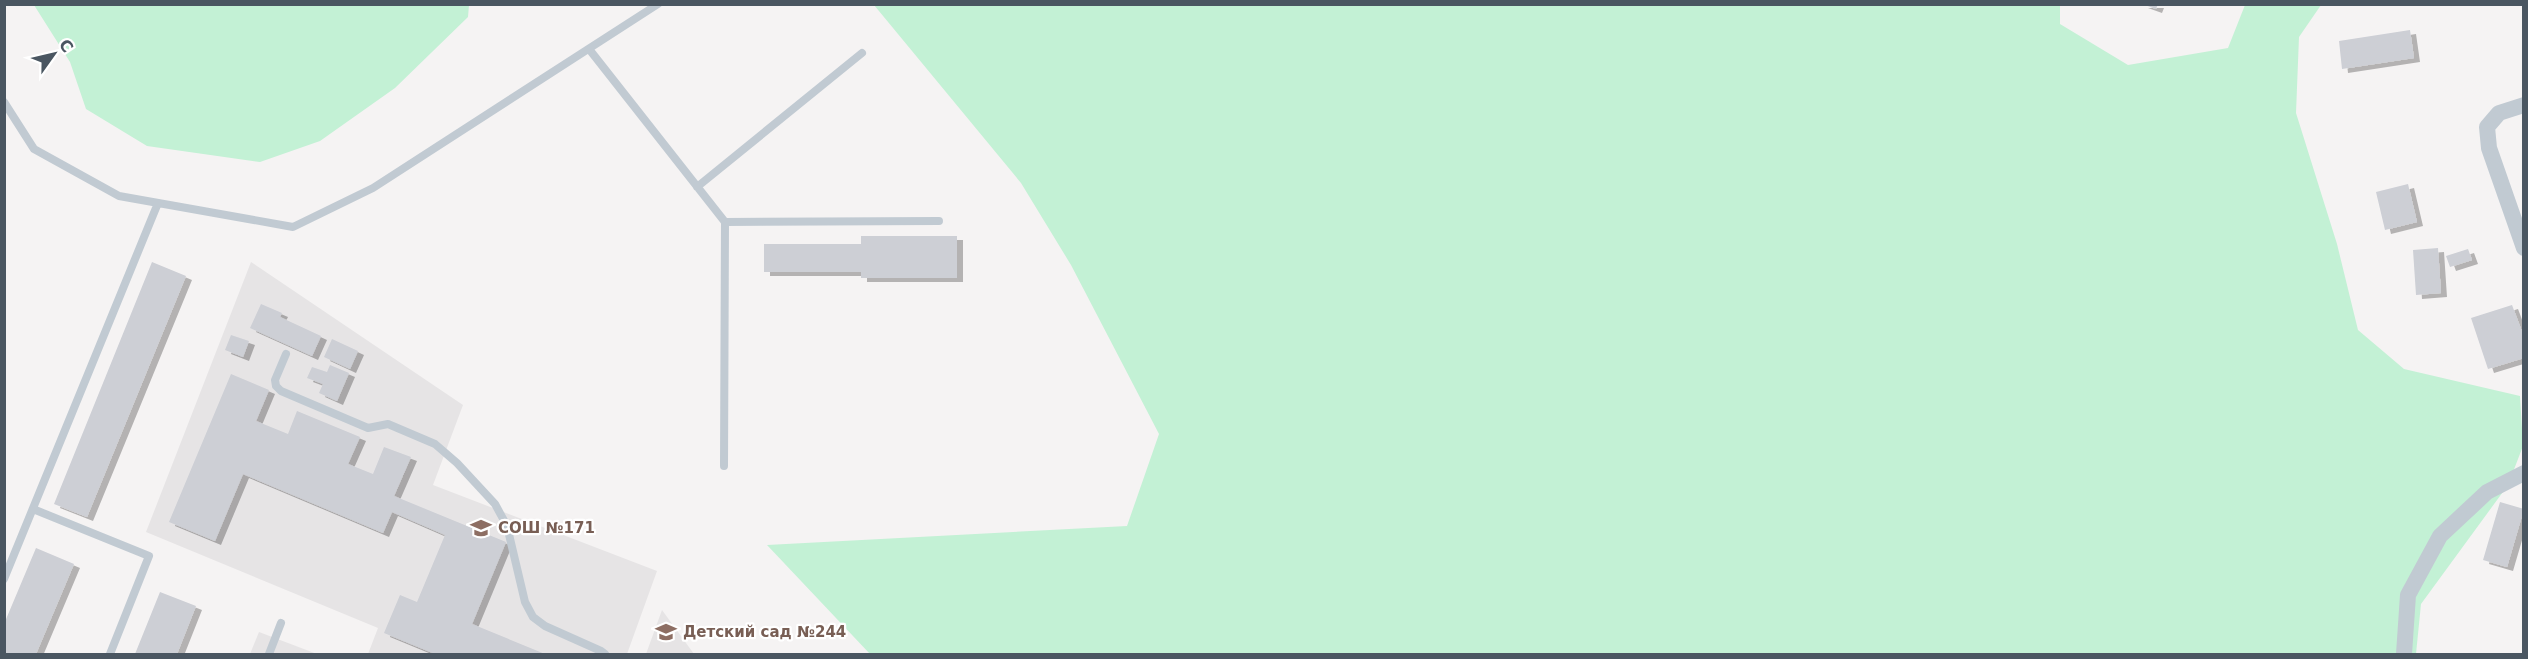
<svg xmlns="http://www.w3.org/2000/svg" width="2528" height="659" font-family="'DejaVu Sans',sans-serif">
<defs>
<filter id="shadow"><feDropShadow dx="6" dy="4" stdDeviation="0" flood-color="#0004"/></filter>
</defs>
<rect width="100%" height="100%" fill="#f5f3f3"/>
<path fill="#e6e4e5" d="M 251,262 L 463,405 L 433,485 L 657,571 L 627,654 L 368,654 L 378,628 L 146,532 Z
M 662,610 L 694,654 L 646,654 Z
M 259,632 L 317,654 L 250,654 Z"/>
<path fill="#c3f1d5" d="M 2060,4 L 2060,24 L 2128,65 L 2228,48 L 2245,5 L 2321,5 L 2299,37 L 2296,113 L 2337,244 L 2358,330 L 2404,369 L 2520,396 L 2523,446 L 2508,485 L 2421,604 L 2416,654 L 870,654 L 767,545 L 1127,526 L 1159,434 L 1071,265 L 1021,183 L 874,5 Z
M 34,5 L 469,5 L 468,17 L 395,88 L 320,141 L 260,162 L 147,146 L 86,109 L 70,62 Z"/>
<path fill="#cdcfd5" filter="url(#shadow)" d="M 2142,4 L 2158,4 L 2156,9 Z
M 2410,30 L 2414,58 L 2342,69 L 2339,41 Z
M 2408,184 L 2417,222 L 2385,230 L 2376,192 Z
M 861,236 L 957,236 L 957,278 L 861,278 L 861,272 L 764,272 L 764,244 L 861,244 Z
M 2438,248 L 2441,293 L 2416,295 L 2413,250 Z
M 2468,249 L 2472,260 L 2450,267 L 2446,256 Z
M 152,262 L 186,276 L 87,517 L 54,504 Z
M 261,304 L 282,313 L 280,317 L 321,336 L 312,356 L 250,328 Z
M 2512,305 L 2524,337 L 2524,358 L 2488,369 L 2471,318 Z
M 231,335 L 249,341 L 243,357 L 225,350 Z
M 332,339 L 358,351 L 350,369 L 324,357 Z
M 330,365 L 349,373 L 337,401 L 319,393 L 323,384 L 307,378 L 312,367 L 327,372 Z
M 231,374 L 269,390 L 256,421 L 288,434 L 297,411 L 360,437 L 348,464 L 373,474 L 384,447 L 411,457 L 394,496 L 506,542 L 472,624 L 545,654 L 435,654 L 384,633 L 400,595 L 417,602 L 445,535 L 392,512 L 383,533 L 243,474 L 215,541 L 169,522 Z
M 2500,502 L 2524,509 L 2507,567 L 2483,560 Z
M 36,548 L 74,564 L 36,654 L 4,654 L 4,624 Z
M 160,592 L 196,606 L 177,654 L 135,654 Z"/>
<g fill="none" stroke-linecap="round" stroke-linejoin="round">
<path stroke="#c1cad2" stroke-width="8" d="M 589,49 L 725,222 L 724,466
M 4,102 L 34,149 L 119,196 L 293,227 L 373,188 L 658,4
M 697,187 L 862,53
M 725,222 L 939,221
M 286,354 L 275,380 L 276,386 L 281,391 L 368,428 L 388,424 L 435,444 L 457,463 L 495,504 L 507,526 L 525,602 L 533,617 L 545,626 L 601,651 L 605,654
M 33,509 L 149,556 L 110,654
M 4,579 L 158,203
M 269,654 L 281,623"/>
<path stroke="#c1cad2" stroke-width="16" d="M 2524,105 L 2499,113 L 2487,127 L 2489,148 L 2524,248
M 2404,654 L 2408,595 L 2440,536 L 2487,492 L 2524,473"/>
</g>
<defs>
<symbol id="school-bare" viewBox="-9 -9 18 18"><path d="M0-5L7-2L0 1L-7-2ZM-4 1L0 2.5L4 1V4Q0 6-4 4Z" fill="#8d6e63" stroke="#fff" stroke-width="2.5" paint-order="stroke"/></symbol>
</defs>
<g fill-rule="evenodd">
<use href="#school-bare" x="466" y="513" width="30" height="30"/>
<use href="#school-bare" x="651" y="617" width="30" height="30"/>
</g>
<g text-anchor="middle" dominant-baseline="central" stroke-width="4.5" stroke-linejoin="round" paint-order="stroke">
<g font-size="15" font-weight="bold" fill="#785e54" stroke="#fff" text-anchor="start">
<text x="498" y="528">СОШ №171</text>
<text x="683" y="632">Детский сад №244</text>
</g>
</g>
<rect width="2528" height="659" fill="none" stroke="#4a5661" stroke-width="12"/>
<g transform="translate(54 54) rotate(56)" stroke="#ffffff" stroke-width="4.5" paint-order="stroke">
<path d="M0-4.5L10 22L0 15L-10 22Z" fill="#4a5661"/>
<text y="-9" font-size="16" font-weight="bold" text-anchor="middle" fill="#4a5661">С</text>
</g>
</svg>
